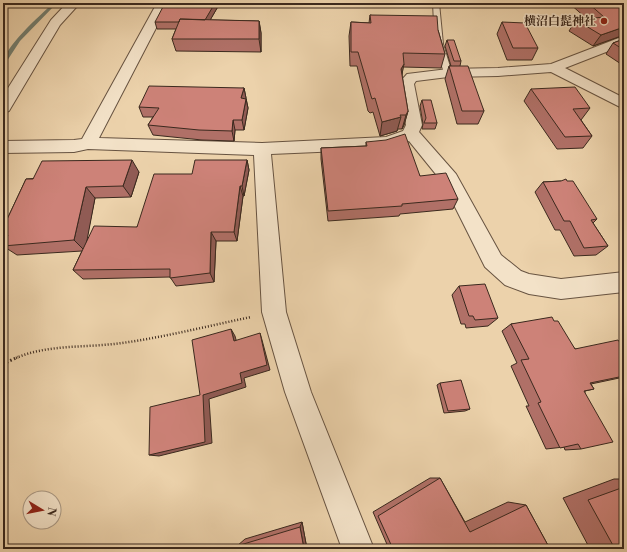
<svg xmlns="http://www.w3.org/2000/svg" width="627" height="552" font-family="'Libre Bodoni','Noto Serif JP',serif">
<rect width="100%" height="100%" fill="#ecd2ab"/>
<filter id="stains"><feTurbulence type="fractalNoise" baseFrequency=".005" numOctaves="4"/><feColorMatrix values="0 0 0 0 .2 0 0 0 0 .09 0 0 0 0 .02 0 0 0 .5 -.17"/></filter>
<radialGradient id="worn" r=".72"><stop offset=".6" stop-color="#630" stop-opacity="0"/><stop offset="1" stop-color="#630" stop-opacity=".3"/></radialGradient>
<g fill="none" stroke-linecap="round" stroke-linejoin="round">
<path fill="#737f71" fill-rule="evenodd" d="M 53,3 L 57,3 L 20,41 L 5,64 L 3,65 C 3,47 40,16 53,3 Z"/>
<defs>
<path id="service" d="M 433,3 L 439,3 L 443,44 L 452,73 L 448,76 L 444,73 L 435,44 Z"/>
<path id="minor" d="M 157,3 L 169,3 L 99,138 L 262,143 L 386,137 L 403,131 L 406,125 L 399,83 L 407,74 L 448,69 L 498,68 L 551,64 L 624,36 L 624,45 L 565,68 L 624,98 L 624,109 L 551,72 L 498,76 L 448,77 L 416,81 L 414,84 L 422,125 L 419,132 L 456,174 L 501,255 L 521,271 L 529,274 L 561,279 L 624,272 L 624,292 L 561,299 L 529,294 L 505,285 L 485,267 L 443,183 L 409,141 L 387,149 L 271,154 L 286,312 L 311,392 L 374,549 L 342,549 L 285,392 L 262,312 L 254,155 L 88,149 L 74,152 L 3,153 L 3,141 L 74,140 L 82,139 Z"/>
<path id="tertiary" d="M 67,3 L 80,3 L 60,25 L 9,111 L 3,113 L 3,96 L 51,20 Z"/>
</defs>
<use href="#service" stroke="#675341" stroke-width="2"/>
<use href="#minor" stroke="#675341" stroke-width="2"/>
<use href="#tertiary" stroke="#675341" stroke-width="2"/>
<path stroke="#3b291e" stroke-width="2.5" stroke-dasharray="1 2" stroke-linecap="butt" d="M 16,358 C 48,344 87,348 122,343 C 165,337 208,326 251,317"/>
<path stroke="#3b291e" stroke-width="3" stroke-dasharray="1.5 2.5" stroke-linecap="butt" d="M 3,364 L 18,357"/>
<use href="#service" fill="#f3e2c8" fill-rule="evenodd"/>
<use href="#minor" fill="#f3e2c8" fill-rule="evenodd"/>
<use href="#tertiary" fill="#f3e2c8" fill-rule="evenodd"/>
</g>
<path fill="#b07067" stroke="#3b291e" d="M 220,3 L 210,20 L 259,21 L 261,33 L 261,52 L 176,51 L 172,39 L 176,29 L 157,29 L 155,22 Z
M 569,3 L 624,3 L 624,35 L 593,46 L 569,31 L 576,20 L 587,19 Z
M 370,15 L 438,30 L 445,54 L 441,68 L 403,67 L 402,75 L 408,111 L 404,125 L 402,129 L 398,129 L 397,131 L 380,136 L 373,112 L 370,113 L 368,111 L 357,66 L 350,66 L 349,36 L 351,22 L 369,23 Z
M 502,22 L 538,48 L 532,60 L 507,60 L 497,34 Z
M 624,39 L 624,66 L 606,54 L 613,43 Z
M 447,40 L 461,61 L 460,66 L 484,111 L 478,124 L 457,124 L 445,79 L 449,66 L 451,66 L 445,46 Z
M 244,88 L 248,108 L 244,130 L 235,130 L 234,141 L 202,140 L 153,135 L 148,125 L 153,117 L 143,117 L 139,107 Z
M 531,89 L 590,108 L 581,120 L 592,136 L 583,148 L 557,149 L 524,101 Z
M 422,100 L 437,123 L 435,129 L 422,129 L 423,124 L 420,106 Z
M 366,142 L 420,176 L 458,199 L 453,209 L 400,214 L 399,216 L 328,221 L 321,159 L 321,148 L 366,146 Z
M 247,160 L 249,170 L 244,196 L 243,196 L 237,241 L 216,241 L 214,282 L 176,286 L 170,277 L 83,279 L 73,270 L 82,251 L 17,255 L 3,246 L 6,240 L 3,238 L 3,228 L 26,179 L 139,172 L 131,197 L 95,198 L 86,242 L 137,227 L 192,174 Z
M 561,181 L 597,219 L 593,223 L 608,246 L 596,255 L 574,256 L 560,230 L 555,230 L 535,192 L 543,182 Z
M 459,286 L 498,318 L 488,326 L 466,328 L 465,324 L 461,324 L 452,295 Z
M 554,321 L 575,349 L 624,348 L 624,377 L 591,384 L 594,389 L 585,391 L 581,449 L 565,450 L 564,447 L 546,449 L 526,406 L 529,406 L 511,366 L 517,363 L 502,331 L 511,324 Z
M 440,383 L 470,409 L 465,411 L 444,413 L 437,385 Z
M 430,478 L 440,478 L 465,522 L 508,502 L 526,505 L 550,549 L 389,549 L 373,512 Z
M 614,479 L 624,479 L 624,549 L 590,549 L 563,498 Z
M 302,522 L 307,549 L 237,546 L 245,539 Z"/>
<path fill="#905b54" stroke="#3b291e" d="M 215,3 L 220,3 L 205,29 L 203,22 Z
M 259,21 L 261,33 L 261,52 L 259,39 Z
M 624,27 L 624,35 L 593,46 L 601,35 Z
M 404,64 L 401,79 L 401,69 Z
M 244,88 L 246,98 L 243,108 L 241,98 Z
M 246,99 L 248,108 L 244,130 L 242,120 Z
M 408,111 L 404,125 L 402,129 L 406,115 Z
M 401,117 L 397,131 L 380,136 L 382,122 Z
M 233,120 L 235,130 L 234,141 L 232,131 Z
M 132,160 L 139,172 L 131,197 L 123,186 Z
M 247,160 L 249,170 L 244,196 L 242,186 Z
M 240,186 L 243,196 L 237,241 L 234,232 Z
M 86,187 L 95,198 L 85,251 L 74,240 Z
M 211,232 L 216,241 L 214,282 L 210,273 Z
M 231,329 L 235,336 L 238,347 L 234,341 Z
M 260,333 L 262,340 L 270,370 L 244,378 L 246,387 L 209,399 L 212,443 L 159,456 L 149,455 L 203,395 L 240,373 Z
M 302,522 L 307,549 L 304,549 L 300,527 Z"/>
<path fill="#cd8278" stroke="#3b291e" d="M 165,3 L 215,3 L 205,20 L 180,19 L 179,22 L 155,22 Z
M 588,3 L 624,3 L 624,27 L 601,35 L 576,20 L 604,17 Z
M 370,15 L 437,16 L 438,30 L 445,54 L 403,53 L 404,64 L 401,69 L 408,111 L 406,115 L 400,115 L 401,117 L 382,122 L 375,98 L 372,99 L 371,96 L 358,52 L 351,52 L 351,22 L 371,23 Z
M 180,19 L 259,21 L 259,39 L 172,39 Z
M 502,22 L 525,23 L 538,48 L 513,48 Z
M 624,39 L 624,50 L 613,43 Z
M 447,40 L 454,40 L 461,61 L 454,61 Z
M 449,66 L 468,66 L 484,111 L 462,111 Z
M 149,86 L 244,88 L 241,98 L 246,99 L 242,120 L 233,120 L 232,131 L 199,130 L 148,125 L 159,108 L 139,107 Z
M 575,87 L 590,108 L 573,109 L 592,136 L 565,137 L 531,89 Z
M 422,100 L 431,100 L 437,123 L 424,123 L 426,118 Z
M 405,134 L 420,176 L 446,173 L 458,199 L 402,204 L 402,206 L 328,211 L 321,148 L 367,146 L 366,142 L 386,140 Z
M 132,160 L 123,186 L 86,187 L 74,240 L 3,246 L 8,235 L 3,235 L 3,228 L 26,179 L 33,179 L 42,161 Z
M 195,160 L 247,160 L 242,186 L 240,186 L 234,232 L 211,232 L 210,273 L 170,278 L 170,269 L 73,270 L 94,226 L 137,227 L 154,174 L 192,174 Z
M 566,179 L 567,181 L 573,181 L 597,219 L 591,220 L 608,246 L 584,248 L 570,221 L 564,221 L 543,182 L 561,181 Z
M 485,284 L 498,318 L 475,320 L 473,316 L 469,316 L 459,286 Z
M 552,317 L 554,321 L 558,321 L 575,349 L 618,340 L 624,348 L 624,376 L 590,383 L 594,389 L 584,391 L 613,442 L 581,449 L 578,444 L 560,448 L 538,403 L 541,402 L 521,360 L 529,359 L 511,324 Z
M 231,329 L 234,341 L 260,333 L 267,365 L 240,373 L 242,383 L 203,395 L 205,442 L 149,455 L 150,407 L 200,395 L 192,340 Z
M 461,380 L 470,409 L 448,411 L 440,383 Z
M 440,478 L 470,532 L 526,505 L 550,549 L 393,549 L 378,516 Z
M 624,487 L 624,549 L 615,549 L 588,500 Z
M 300,527 L 304,549 L 238,549 L 237,546 Z"/>
<circle fill="#8f2418" stroke="#f3e2c8" stroke-width="1.5" cx="604" cy="21" r="4"/>
<g text-anchor="middle" dominant-baseline="central" stroke-width="3" stroke-linejoin="round" paint-order="stroke">
<g font-size="12" font-weight="bold" fill="#3b291e" stroke="#f3e2c8" text-anchor="end">
<text x="596" y="21">横沼白髭神社</text>
</g>
</g>
<rect width="627" height="552" fill="none" stroke="#ecd2ab" stroke-width="16"/>
<rect x="4" y="4" width="619" height="544" fill="none" stroke="#3b291e" stroke-width="2"/>
<rect x="8" y="8" width="611" height="536" fill="none" stroke="#3b291e"/>
<g transform="translate(42 510) rotate(100)"><circle r="19" fill="#f3e2c8" stroke="#a99884"/>
<path d="M0-3L7 15L0 10L-7 15Z" fill="#8f2418"/>
<text y="-6" font-size="11" font-weight="bold" text-anchor="middle" fill="#3b291e">N</text>
</g>
<rect width="100%" height="100%" filter="url(#stains)"/>
<rect width="100%" height="100%" fill="url(#worn)"/>
</svg>
